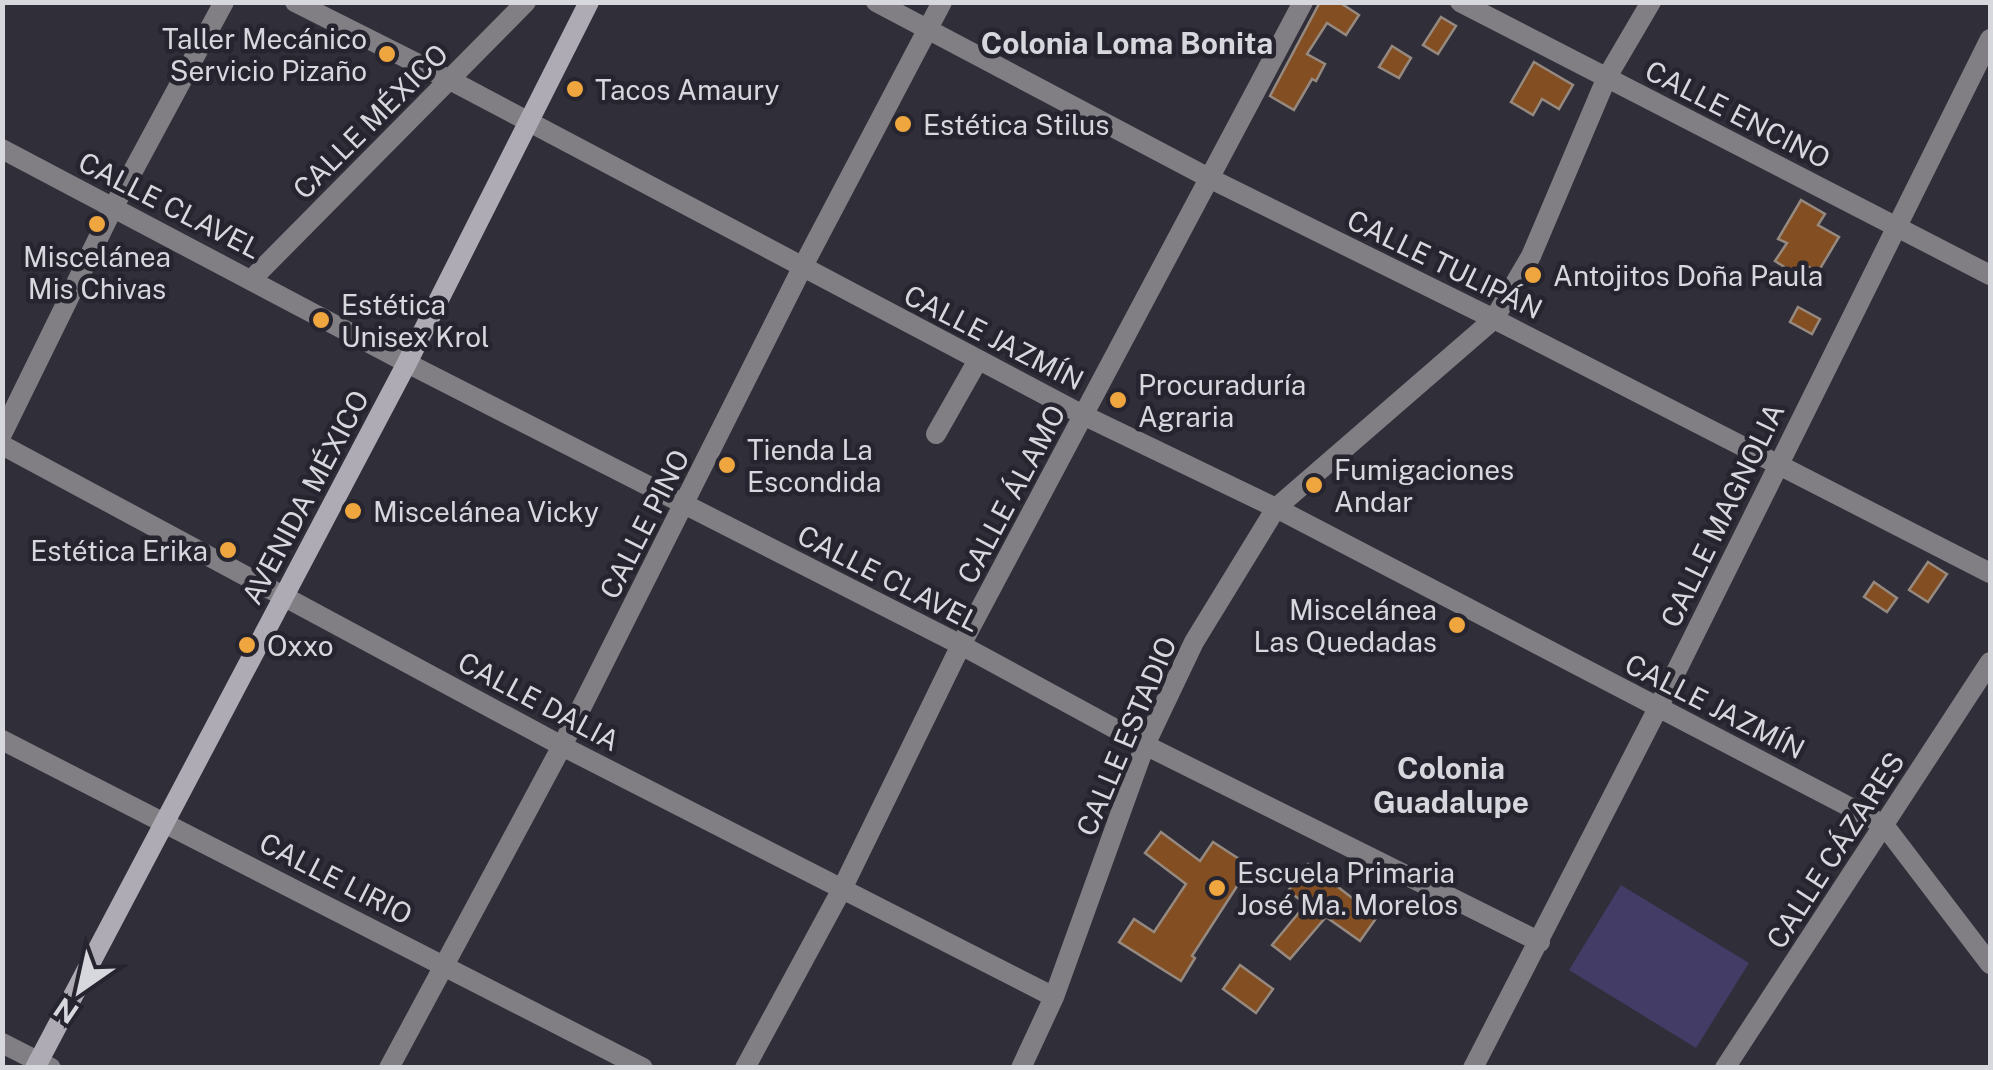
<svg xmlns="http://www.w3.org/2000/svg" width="1993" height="1070" font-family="'Public Sans',sans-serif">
<rect width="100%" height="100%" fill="#2f2e39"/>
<path fill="#423c66" d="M 1621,885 L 1749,963 L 1696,1048 L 1569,970 Z"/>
<path fill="#834f22" stroke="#958980" stroke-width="2.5" d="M 1320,2 L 1339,2 L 1359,15 L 1346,35 L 1327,23 L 1307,54 L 1325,64 L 1316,81 L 1312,79 L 1294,110 L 1270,96 Z
M 1441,17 L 1456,26 L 1438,54 L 1423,45 Z
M 1392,46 L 1411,58 L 1399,78 L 1379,67 Z
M 1534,62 L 1573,85 L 1559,109 L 1542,99 L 1533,115 L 1511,102 Z
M 1801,200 L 1825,214 L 1818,225 L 1839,237 L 1818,272 L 1802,263 L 1794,273 L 1775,261 L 1787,243 L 1778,239 Z
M 1798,307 L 1820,319 L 1812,334 L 1790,322 Z
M 1928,562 L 1947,574 L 1928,602 L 1909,590 Z
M 1874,582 L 1897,598 L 1887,612 L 1864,597 Z
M 1161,832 L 1200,861 L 1213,842 L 1250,866 L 1192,956 L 1195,958 L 1181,981 L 1119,942 L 1134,919 L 1154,932 L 1186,884 L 1145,853 Z
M 1308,864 L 1377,917 L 1360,941 L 1326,917 L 1290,959 L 1272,945 L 1306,904 L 1288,891 Z
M 1240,965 L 1273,989 L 1256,1013 L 1223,989 Z"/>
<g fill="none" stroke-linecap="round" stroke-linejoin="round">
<path stroke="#817e84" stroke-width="20" d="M 295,2 L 450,80 L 1085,416 L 1276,508 L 1884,825 L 1990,964
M 876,2 L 1209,178 L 1494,319 L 1990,573
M 1460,2 L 1990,275
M 2,149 L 407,363 L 961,645 L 1145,745 L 1540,942
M 252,279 L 526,2
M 2,434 L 113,208 L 224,2
M 936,434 L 978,360
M 2,445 L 562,746 L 1054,997
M 2,740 L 643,1068
M 2,1043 L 51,1068
M 389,1068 L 562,746 L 802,268 L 942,2
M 745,1068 L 842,889 L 961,645 L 1303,2
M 1021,1068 L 1054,997 L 1145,745 L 1194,642 L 1276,508 L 1494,319 L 1531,256 L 1607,77 L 1651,2
M 1473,1068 L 1658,708 L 1990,39
M 1725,1068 L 1990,662"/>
<path stroke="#afabb4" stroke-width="20" d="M 35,1068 L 407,363 L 589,2"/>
</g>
<g fill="#f0a63f" stroke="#25242f" stroke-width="4">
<circle cx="387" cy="54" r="10"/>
<circle cx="575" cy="89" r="10"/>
<circle cx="903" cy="124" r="10"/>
<circle cx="97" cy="224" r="10"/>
<circle cx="1533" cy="275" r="10"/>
<circle cx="321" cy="320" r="10"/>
<circle cx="1118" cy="400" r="10"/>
<circle cx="727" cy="465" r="10"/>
<circle cx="1314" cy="485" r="10"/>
<circle cx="353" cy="511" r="10"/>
<circle cx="228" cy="550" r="10"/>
<circle cx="1457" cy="625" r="10"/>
<circle cx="247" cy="645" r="10"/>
<circle cx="1217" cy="888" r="10"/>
</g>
<g text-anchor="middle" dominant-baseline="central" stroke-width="9" stroke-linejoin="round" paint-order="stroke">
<g font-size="28" fill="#d7d7de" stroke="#25242f" text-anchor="start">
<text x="367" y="38" text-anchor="end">Taller Mecánico<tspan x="367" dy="32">Servicio Pizaño</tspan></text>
<text x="595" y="89">Tacos Amaury</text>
<text x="923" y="124">Estética Stilus</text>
<text x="97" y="256" text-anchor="middle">Miscelánea<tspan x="97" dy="32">Mis Chivas</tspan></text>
<text x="1553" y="275">Antojitos Doña Paula</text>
<text x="341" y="304">Estética<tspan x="341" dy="32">Unisex Krol</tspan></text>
<text x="1138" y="384">Procuraduría<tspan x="1138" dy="32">Agraria</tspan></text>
<text x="747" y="449">Tienda La<tspan x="747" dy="32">Escondida</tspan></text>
<text x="1334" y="469">Fumigaciones<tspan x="1334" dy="32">Andar</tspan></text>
<text x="373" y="511">Miscelánea Vicky</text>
<text x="208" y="550" text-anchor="end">Estética Erika</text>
<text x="1437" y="609" text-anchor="end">Miscelánea<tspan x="1437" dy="32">Las Quedadas</tspan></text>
<text x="267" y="645">Oxxo</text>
<text x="1237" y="872">Escuela Primaria<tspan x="1237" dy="32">José Ma. Morelos</tspan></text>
</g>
<g font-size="28" fill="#d7d7de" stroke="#25242f">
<text transform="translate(1738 114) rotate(27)">CALLE ENCINO</text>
<text transform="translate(370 121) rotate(-45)">CALLE MÉXICO</text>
<text transform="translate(170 205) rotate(27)">CALLE CLAVEL</text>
<text transform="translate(1445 264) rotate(26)">CALLE TULIPÁN</text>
<text transform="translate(994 337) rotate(27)">CALLE JAZMÍN</text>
<text transform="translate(1011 494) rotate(-62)">CALLE ÁLAMO</text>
<text transform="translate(305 497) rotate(-62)">AVENIDA MÉXICO</text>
<text transform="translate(1722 515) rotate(-64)">CALLE MAGNOLIA</text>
<text transform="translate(644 524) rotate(-63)">CALLE PINO</text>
<text transform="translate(889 578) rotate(27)">CALLE CLAVEL</text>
<text transform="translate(539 701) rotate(28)">CALLE DALIA</text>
<text transform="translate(1715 706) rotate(27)">CALLE JAZMÍN</text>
<text transform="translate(1126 736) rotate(-67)">CALLE ESTADIO</text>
<text transform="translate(1835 850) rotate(-57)">CALLE CÁZARES</text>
<text transform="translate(336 878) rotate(27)">CALLE LIRIO</text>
</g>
<g font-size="30" font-weight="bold" fill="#d7d7de" stroke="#25242f">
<text x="1127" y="43">Colonia Loma Bonita</text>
<text x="1451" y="768">Colonia<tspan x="1451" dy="34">Guadalupe</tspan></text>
</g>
</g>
<rect width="1993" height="1070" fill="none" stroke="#d7d7de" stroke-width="10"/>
<g transform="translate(80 990) rotate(214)" stroke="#25242f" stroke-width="8" paint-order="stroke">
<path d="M0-8L18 38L0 25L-18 38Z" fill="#d7d7de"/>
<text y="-15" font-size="28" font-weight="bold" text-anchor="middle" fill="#d7d7de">N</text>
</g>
</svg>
